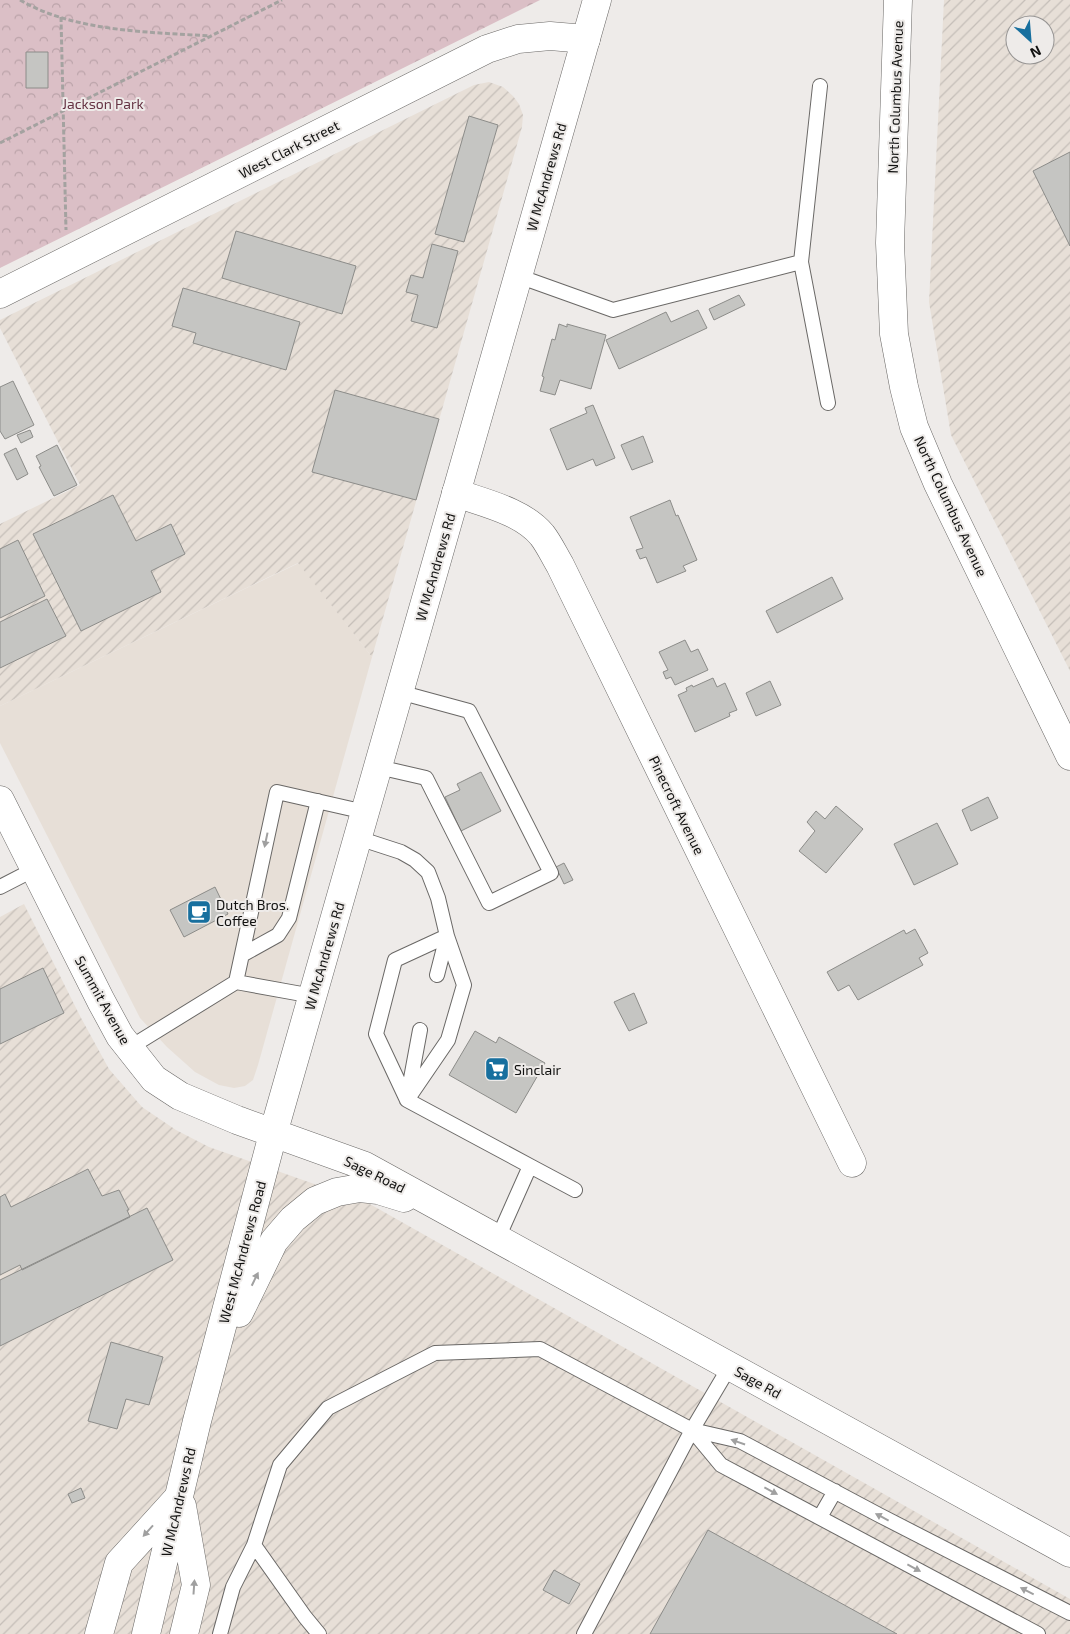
<svg xmlns="http://www.w3.org/2000/svg" width="1070" height="1634" font-family="'Exo 2',sans-serif">
<defs>
<pattern id="industrial-furrows" width="10" height="10" patternUnits="userSpaceOnUse" patternTransform="scale(1.25)"><rect width="10" height="10" fill="#e7dfd7"/><path d="M-1 1l2-2M0 10L10 0M9 11l2-2" fill="none" stroke="#c5beb8"/></pattern>
<pattern id="forest-crowns" width="20" height="18" patternUnits="userSpaceOnUse" patternTransform="scale(1.25)"><rect width="20" height="18" fill="#dbbfc6"/><path d="M2 6a3 3 0 1 1 6 0M12 15a3 3 0 1 1 6 0" fill="none" stroke="#bba3a9"/></pattern>
</defs>
<rect width="100%" height="100%" fill="#eeebe9"/>
<path fill="#e7dfd7" d="M 299,563 L 372,657 L 258,1065 L 253,1080 L 245,1086 L 234,1088 L 219,1085 L 195,1072 L 167,1047 L 140,1018 L 0,743 L 0,706 Z"/>
<path fill="url(#industrial-furrows)" fill-rule="evenodd" d="M 944,0 L 1070,0 L 1070,671 L 951,435 L 929,302 ZM 1015,25 L 1045,25 L 1045,55 L 1015,55 Z
M 489,82 L 503,87 L 513,96 L 519,104 L 523,115 L 522,127 L 372,657 L 298,563 L 0,706 L 0,524 L 80,485 L 0,328 L 0,320 L 474,85 Z
M 24,904 L 80,1016 L 109,1069 L 142,1107 L 176,1130 L 209,1147 L 368,1203 L 1070,1599 L 1070,1634 L 0,1634 L 0,917 Z"/>
<path fill="url(#forest-crowns)" d="M 0,0 L 540,0 L 0,268 Z"/>
<path fill="#c5c5c2" stroke="#8c8c89" d="M 26,52 L 48,52 L 48,88 L 26,88 Z
M 469,116 L 498,125 L 464,242 L 435,234 Z
M 1070,152 L 1070,246 L 1033,171 Z
M 236,231 L 356,266 L 342,314 L 222,278 Z
M 432,244 L 458,251 L 437,328 L 411,321 L 418,295 L 406,292 L 411,275 L 423,278 Z
M 183,288 L 300,322 L 286,370 L 193,343 L 196,333 L 172,326 Z
M 739,295 L 745,305 L 714,320 L 709,309 Z
M 698,310 L 707,328 L 619,369 L 606,340 L 666,312 L 671,322 Z
M 559,324 L 567,327 L 567,324 L 606,335 L 591,389 L 560,380 L 555,395 L 540,391 L 544,377 L 542,376 L 552,339 L 555,340 Z
M 13,381 L 34,425 L 5,439 L 0,431 L 0,387 Z
M 335,390 L 439,419 L 416,500 L 312,472 Z
M 593,405 L 615,458 L 596,466 L 593,459 L 567,470 L 550,429 L 587,413 L 585,408 Z
M 30,430 L 33,437 L 21,443 L 17,435 Z
M 643,436 L 653,462 L 632,470 L 621,445 Z
M 57,445 L 77,485 L 54,496 L 39,467 L 41,466 L 36,456 Z
M 16,448 L 28,474 L 17,480 L 4,454 Z
M 113,495 L 136,541 L 171,524 L 185,554 L 151,571 L 161,592 L 81,631 L 33,534 Z
M 670,500 L 676,516 L 678,515 L 697,560 L 683,566 L 686,571 L 657,583 L 646,557 L 640,559 L 636,550 L 643,548 L 630,517 Z
M 18,540 L 45,596 L 0,618 L 0,549 Z
M 832,577 L 843,599 L 777,633 L 766,611 Z
M 47,599 L 66,636 L 0,668 L 0,622 Z
M 685,640 L 691,652 L 698,649 L 708,670 L 675,685 L 671,677 L 666,679 L 663,672 L 668,670 L 659,652 Z
M 713,678 L 717,687 L 725,683 L 737,710 L 729,713 L 730,716 L 695,732 L 678,695 L 687,691 L 686,688 L 692,685 L 693,687 Z
M 770,681 L 781,705 L 756,716 L 746,693 Z
M 481,772 L 501,811 L 461,831 L 445,797 L 460,790 L 457,784 Z
M 988,797 L 998,818 L 971,831 L 962,810 Z
M 836,806 L 863,829 L 826,873 L 799,851 L 815,831 L 807,822 L 816,811 L 825,819 Z
M 937,823 L 958,864 L 914,885 L 894,844 Z
M 564,863 L 573,880 L 564,884 L 556,867 Z
M 215,887 L 228,914 L 184,937 L 170,910 Z
M 915,929 L 928,953 L 919,958 L 923,965 L 858,1000 L 849,985 L 838,991 L 827,972 L 904,930 L 906,934 Z
M 43,968 L 64,1013 L 0,1044 L 0,989 Z
M 634,993 L 647,1023 L 629,1031 L 614,1002 Z
M 475,1031 L 496,1043 L 499,1037 L 545,1063 L 516,1113 L 449,1075 Z
M 88,1169 L 102,1196 L 119,1190 L 129,1210 L 127,1210 L 130,1217 L 22,1270 L 20,1265 L 0,1275 L 0,1197 L 5,1194 L 11,1207 Z
M 147,1208 L 173,1260 L 0,1346 L 0,1280 Z
M 111,1342 L 163,1357 L 149,1405 L 126,1399 L 117,1429 L 88,1421 Z
M 81,1488 L 85,1498 L 72,1503 L 68,1494 Z
M 708,1530 L 897,1634 L 650,1634 Z
M 554,1570 L 580,1584 L 569,1604 L 543,1590 Z"/>
<g fill="none" stroke-linecap="round" stroke-linejoin="round">
<defs>
<path id="lane" d="M 801,262 L 820,86
M 518,276 L 613,310 L 801,262 L 828,403
M 378,767 L 426,778 L 489,903 L 551,873 L 469,711 L 399,692
M 358,838 L 401,852 L 415,860 L 428,872 L 438,898 L 447,936 L 464,985 L 448,1040 L 407,1100
M 0,887 L 35,869
M 242,955 L 278,935 L 289,918 L 318,801
M 437,975 L 447,936
M 236,982 L 277,792 L 365,812
M 420,1030 L 407,1100 L 530,1166 L 498,1238
M 129,1048 L 236,982 L 313,996
M 407,1100 L 376,1034 L 395,960 L 447,936
M 530,1166 L 575,1190
M 730,1366 L 692,1430 L 740,1441 L 879,1515 L 1070,1613
M 820,1517 L 835,1491
M 220,1634 L 233,1587 L 254,1545
M 319,1634 L 305,1617 L 254,1545 L 280,1465 L 328,1408 L 435,1353 L 540,1349 L 692,1430 L 721,1465 L 1038,1634
M 584,1634 L 692,1430"/>
<path id="street" d="M 898,0 L 890,243 L 894,334 L 904,387 L 914,427 L 938,484 L 1070,756
M 0,294 L 487,49 L 518,39 L 550,36 L 586,39
M 456,493 C 484,503 522,511 542,535 C 549,544 554,555 560,565 L 852,1163"/>
<path id="secondary" d="M 0,800 L 101,1001 L 120,1036 L 154,1079 L 180,1096 L 237,1120 L 365,1166 L 1070,1553
M 239,1313 L 274,1241 L 293,1219 L 315,1201 L 337,1192 L 360,1188 L 378,1190 L 404,1198
M 182,1506 L 196,1585 L 184,1634
M 99,1634 L 119,1563 L 178,1498
M 146,1634 L 197,1421 L 273,1134 L 597,0"/>
</defs>
<use href="#lane" stroke="#6a6866" stroke-width="16"/>
<use href="#street" stroke="#6a6866" stroke-width="29"/>
<use href="#secondary" stroke="#6a6866" stroke-width="29"/>
<path stroke="#a4a2a0" stroke-width="3" stroke-dasharray="5 2.5" stroke-linecap="butt" d="M 20,0 C 75,32 149,32 211,36
M 61,17 L 66,230
M 0,143 L 282,0"/>
<use href="#lane" stroke="#fff" stroke-width="14"/>
<use href="#street" stroke="#fff" stroke-width="28"/>
<use href="#secondary" stroke="#fff" stroke-width="28"/>
</g>
<defs><path id="oneway-solid" d="M-6-.8H1V-3.2L6.5 0L1 3.2V.8H-6Z" transform="scale(1.25)"/></defs>
<g fill="#a0a0a0">
<use href="#oneway-solid" transform="translate(266 840) rotate(102)"/>
<use href="#oneway-solid" transform="translate(255 1279) rotate(-64)"/>
<use href="#oneway-solid" transform="translate(738 1442) rotate(-161)"/>
<use href="#oneway-solid" transform="translate(771 1491) rotate(28)"/>
<use href="#oneway-solid" transform="translate(882 1517) rotate(-152)"/>
<use href="#oneway-solid" transform="translate(148 1531) rotate(132)"/>
<use href="#oneway-solid" transform="translate(914 1568) rotate(28)"/>
<use href="#oneway-solid" transform="translate(194 1587) rotate(-86)"/>
<use href="#oneway-solid" transform="translate(1027 1591) rotate(-153)"/>
</g>
<defs>
<symbol id="cafe-square" viewBox="-11 -11 22 22"><rect x="-9" y="-9" width="18" height="18" rx="4" fill="#176f9e" stroke="#eeebe9"/><path d="M-5.5-4.5H6V0H3Q3 3.5 0 3.5H-2.5Q-5.5 3.5-5.5 0ZM3-3.2v2h1.7v-2ZM-6 4.5H4V6H-6Z" fill="#fff"/></symbol>
<symbol id="supermarket-square" viewBox="-11 -11 22 22"><rect x="-9" y="-9" width="18" height="18" rx="4" fill="#176f9e" stroke="#eeebe9"/><path d="M-6-5.5h2.5l.6 2H6L4.5 2H-2.5L-4.4-4H-6ZM-1.5 3.2a1.3 1.3 0 1 0 .1 0ZM3 3.2a1.3 1.3 0 1 0 .1 0Z" fill="#fff"/></symbol>
</defs>
<g fill-rule="evenodd">
<use href="#cafe-square" x="185" y="898" width="28" height="28"/>
<use href="#supermarket-square" x="483" y="1055" width="28" height="28"/>
</g>
<g text-anchor="middle" dominant-baseline="central" stroke-width="4" stroke-linejoin="round" paint-order="stroke">
<g font-size="14" fill="#121211" stroke="#eeebe9">
<text transform="translate(895 97) rotate(-88)">North Columbus Avenue</text>
<text transform="translate(289 149) rotate(-27)">West Clark Street</text>
<text transform="translate(546 177) rotate(-74)">W McAndrews Rd</text>
<text transform="translate(951 506) rotate(65)">North Columbus Avenue</text>
<text transform="translate(435 567) rotate(-74)">W McAndrews Rd</text>
<text transform="translate(677 805) rotate(64)">Pinecroft Avenue</text>
<text transform="translate(324 956) rotate(-74)">W McAndrews Rd</text>
<text transform="translate(103 1000) rotate(61)">Summit Avenue</text>
<text transform="translate(375 1174) rotate(26)">Sage Road</text>
<text transform="translate(242 1252) rotate(-75)">West McAndrews Road</text>
<text transform="translate(758 1382) rotate(29)">Sage Rd</text>
<text transform="translate(178 1502) rotate(-77)">W McAndrews Rd</text>
</g>
<g font-size="14" fill="#663444" stroke="#eeebe9">
<text x="103" y="103">Jackson Park</text>
</g>
<g font-size="14" fill="#121211" stroke="#eeebe9" text-anchor="start">
<text x="216" y="904">Dutch Bros.<tspan x="216" dy="16">Coffee</tspan></text>
<text x="514" y="1069">Sinclair</text>
</g>
</g>
<g transform="translate(1030 40) rotate(154)"><circle r="24" fill="#eeebe9" stroke="#969493"/>
<path d="M0-4L9 19L0 12L-9 19Z" fill="#176f9e"/>
<text y="-8" font-size="14" font-weight="bold" text-anchor="middle" fill="#121211">N</text>
</g>
</svg>
